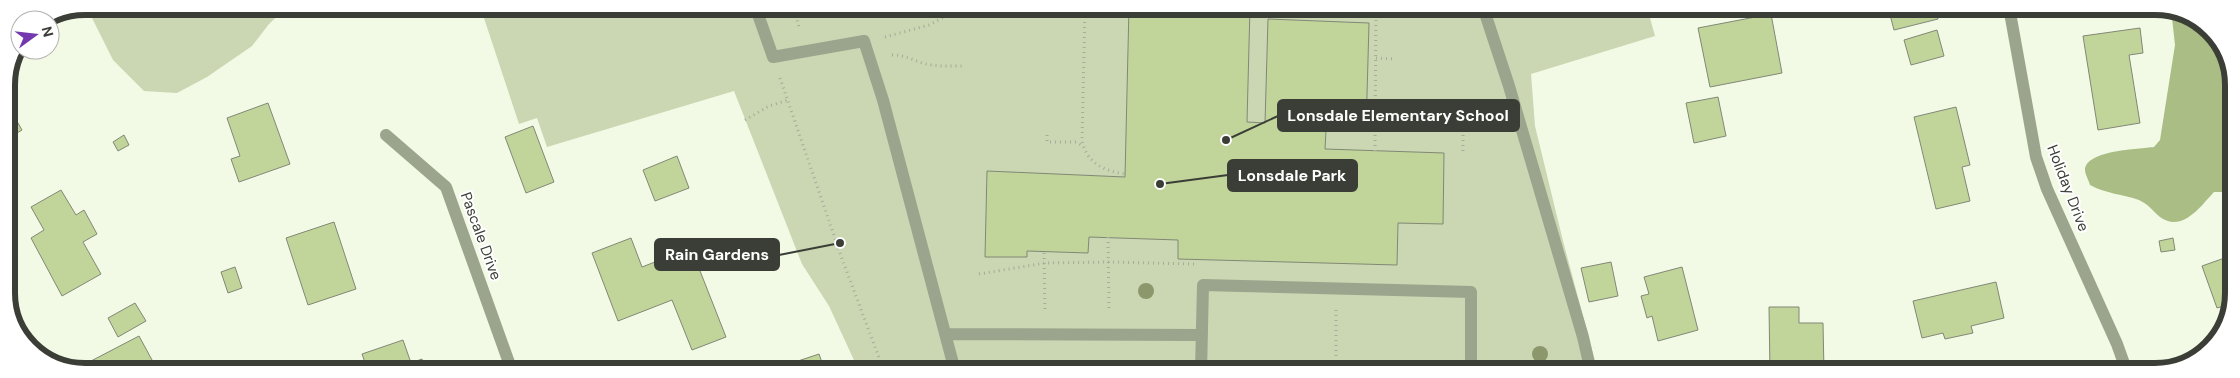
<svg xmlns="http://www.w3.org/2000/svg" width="2240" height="378" font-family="'DM Sans',sans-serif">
<rect width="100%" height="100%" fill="#f2f9e5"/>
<path fill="#cad7b2" d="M 86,6 L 288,6 L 269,24 L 252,46 L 207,77 L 177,93 L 144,91 L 113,60 Z
M 480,6 L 1647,7 L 1655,36 L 1531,74 L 1535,126 L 1563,241 L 1598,372 L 859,371 L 829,306 L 802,264 L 734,91 L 547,147 L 537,118 L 519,124 Z"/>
<path fill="#aabd85" d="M 2171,9 L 2207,26 L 2232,69 L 2233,197 L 2222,192 L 2214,192 C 2200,207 2182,233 2160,217 C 2153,211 2148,204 2139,200 C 2123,194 2106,194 2090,185 C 2089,181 2085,174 2085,170 C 2086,150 2139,149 2154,147 L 2160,140 L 2175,45 Z"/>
<path fill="#c1d59b" stroke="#818876" d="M 1129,7 L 1250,7 L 1247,122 L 1265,123 L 1268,19 L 1369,23 L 1366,131 L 1326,130 L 1325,149 L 1444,153 L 1443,224 L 1398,223 L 1397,265 L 1178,259 L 1178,240 L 1089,237 L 1088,253 L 1027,251 L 1027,257 L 985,257 L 987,171 L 1125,177 Z
M 1888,7 L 1935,7 L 1938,19 L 1894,30 Z
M 1771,14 L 1782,73 L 1710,87 L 1698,28 Z
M 2140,28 L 2143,53 L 2129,55 L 2140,123 L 2098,130 L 2083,36 Z
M 1937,30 L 1944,56 L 1911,65 L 1904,40 Z
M 1718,97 L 1726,136 L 1694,143 L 1686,103 Z
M 6,102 L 22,130 L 7,139 Z
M 268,103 L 290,164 L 239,182 L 231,159 L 240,156 L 227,118 Z
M 1956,107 L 1970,165 L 1962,167 L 1970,201 L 1936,209 L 1914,117 Z
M 533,126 L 554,182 L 526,193 L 505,137 Z
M 124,135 L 129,145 L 118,151 L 113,142 Z
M 677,156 L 689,188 L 655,201 L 643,170 Z
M 61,190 L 76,215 L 84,210 L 97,234 L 83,242 L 101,274 L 62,296 L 31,238 L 44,230 L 31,207 Z
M 334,222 L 356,289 L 308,305 L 286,238 Z
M 631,238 L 642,267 L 691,248 L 726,337 L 692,350 L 672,300 L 618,321 L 592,253 Z
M 2173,238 L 2175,250 L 2161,252 L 2159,241 Z
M 2233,255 L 2233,304 L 2230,310 L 2228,305 L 2217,308 L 2202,266 Z
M 1611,262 L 1618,296 L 1589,302 L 1581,268 Z
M 235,267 L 242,288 L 228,293 L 221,272 Z
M 1682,267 L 1698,330 L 1658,341 L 1652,316 L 1647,318 L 1641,296 L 1649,294 L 1644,277 Z
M 1996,282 L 2004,318 L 1971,326 L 1973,333 L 1945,339 L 1943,333 L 1922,338 L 1913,301 Z
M 135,303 L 146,321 L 118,337 L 108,318 Z
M 1769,307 L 1799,307 L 1799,323 L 1823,323 L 1824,372 L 1770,372 Z
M 139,336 L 158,371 L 97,371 L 91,361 Z
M 403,340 L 411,363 L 422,359 L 426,371 L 368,371 L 362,354 Z
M 819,354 L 825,371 L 781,371 L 780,367 Z"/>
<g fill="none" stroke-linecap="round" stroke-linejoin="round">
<path stroke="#a6ab9c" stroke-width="3" stroke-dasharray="1 4" stroke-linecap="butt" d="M 793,6 L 800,30
M 1085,7 L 1082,140 C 1086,163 1104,171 1125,174
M 885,37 L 929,25 L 963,7
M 892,55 C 904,55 911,59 922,63 C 936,67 951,66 965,66
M 1376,58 L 1395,59
M 780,78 L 841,256 L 884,371
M 745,120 L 769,106 L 788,100
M 1047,135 L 1047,142 L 1076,142 L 1083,146
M 1375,151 L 1376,7
M 1463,151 L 1463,110
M 1108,237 L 1109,312
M 1044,253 L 1045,313
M 979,274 L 1045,263 L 1108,262 L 1195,264
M 1336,371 L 1336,309"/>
<path stroke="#9ba48c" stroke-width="12" d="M 755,6 L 773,57 L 864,41 L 883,100 L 955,371
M 1483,7 L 1509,86 L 1583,337 L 1591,372
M 2009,7 L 2036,157 L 2047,189 L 2117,344 L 2127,372
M 386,135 L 446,187 L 512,371
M 945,334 L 1202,335
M 1201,371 L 1203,285 L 1471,292 L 1471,372"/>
</g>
<g fill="#8c986c">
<circle cx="1146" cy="291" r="8"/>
<circle cx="1540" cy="354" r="8"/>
</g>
<g text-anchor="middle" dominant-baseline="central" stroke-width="4" stroke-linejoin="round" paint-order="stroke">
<g font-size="15" fill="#3b3e36" stroke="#fff">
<text transform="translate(2068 188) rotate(69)">Holiday Drive</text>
<text transform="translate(481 236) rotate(70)">Pascale Drive</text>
</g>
</g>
<path d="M0 0H2240V378H0ZM85 15H2155A70 70 0 0 1 2225 85V293A70 70 0 0 1 2155 363H85A70 70 0 0 1 15 293V85A70 70 0 0 1 85 15Z" fill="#fff" fill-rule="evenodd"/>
<path fill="none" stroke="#3b3e36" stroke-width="6" d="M85 15H2155A70 70 0 0 1 2225 85V293A70 70 0 0 1 2155 363H85A70 70 0 0 1 15 293V85A70 70 0 0 1 85 15Z"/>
<path fill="none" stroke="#3b3e36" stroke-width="2" d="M1226 140L1278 116M1160 184L1228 175M840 243L779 255"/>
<g fill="#3b3e36" stroke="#fff" stroke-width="2">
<circle cx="1226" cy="140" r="5"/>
<circle cx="1160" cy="184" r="5"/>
<circle cx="840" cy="243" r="5"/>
</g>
<g fill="#3b3e36" stroke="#3b3e36" stroke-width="2">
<rect x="1278" y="100" width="241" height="31" rx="5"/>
<rect x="1228" y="160" width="129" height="31" rx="5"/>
<rect x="655" y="239" width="124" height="31" rx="5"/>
</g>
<g font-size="16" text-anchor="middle" font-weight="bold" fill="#fff">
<text x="1398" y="121">Lonsdale Elementary School</text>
<text x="1292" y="181">Lonsdale Park</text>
<text x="717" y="260">Rain Gardens</text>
</g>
<g transform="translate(35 35) rotate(75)"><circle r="24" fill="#ffffff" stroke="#b1b2af"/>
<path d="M0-4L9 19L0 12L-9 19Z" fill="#7438ae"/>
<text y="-8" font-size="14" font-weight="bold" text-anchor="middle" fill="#3b3e36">N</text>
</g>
</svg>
